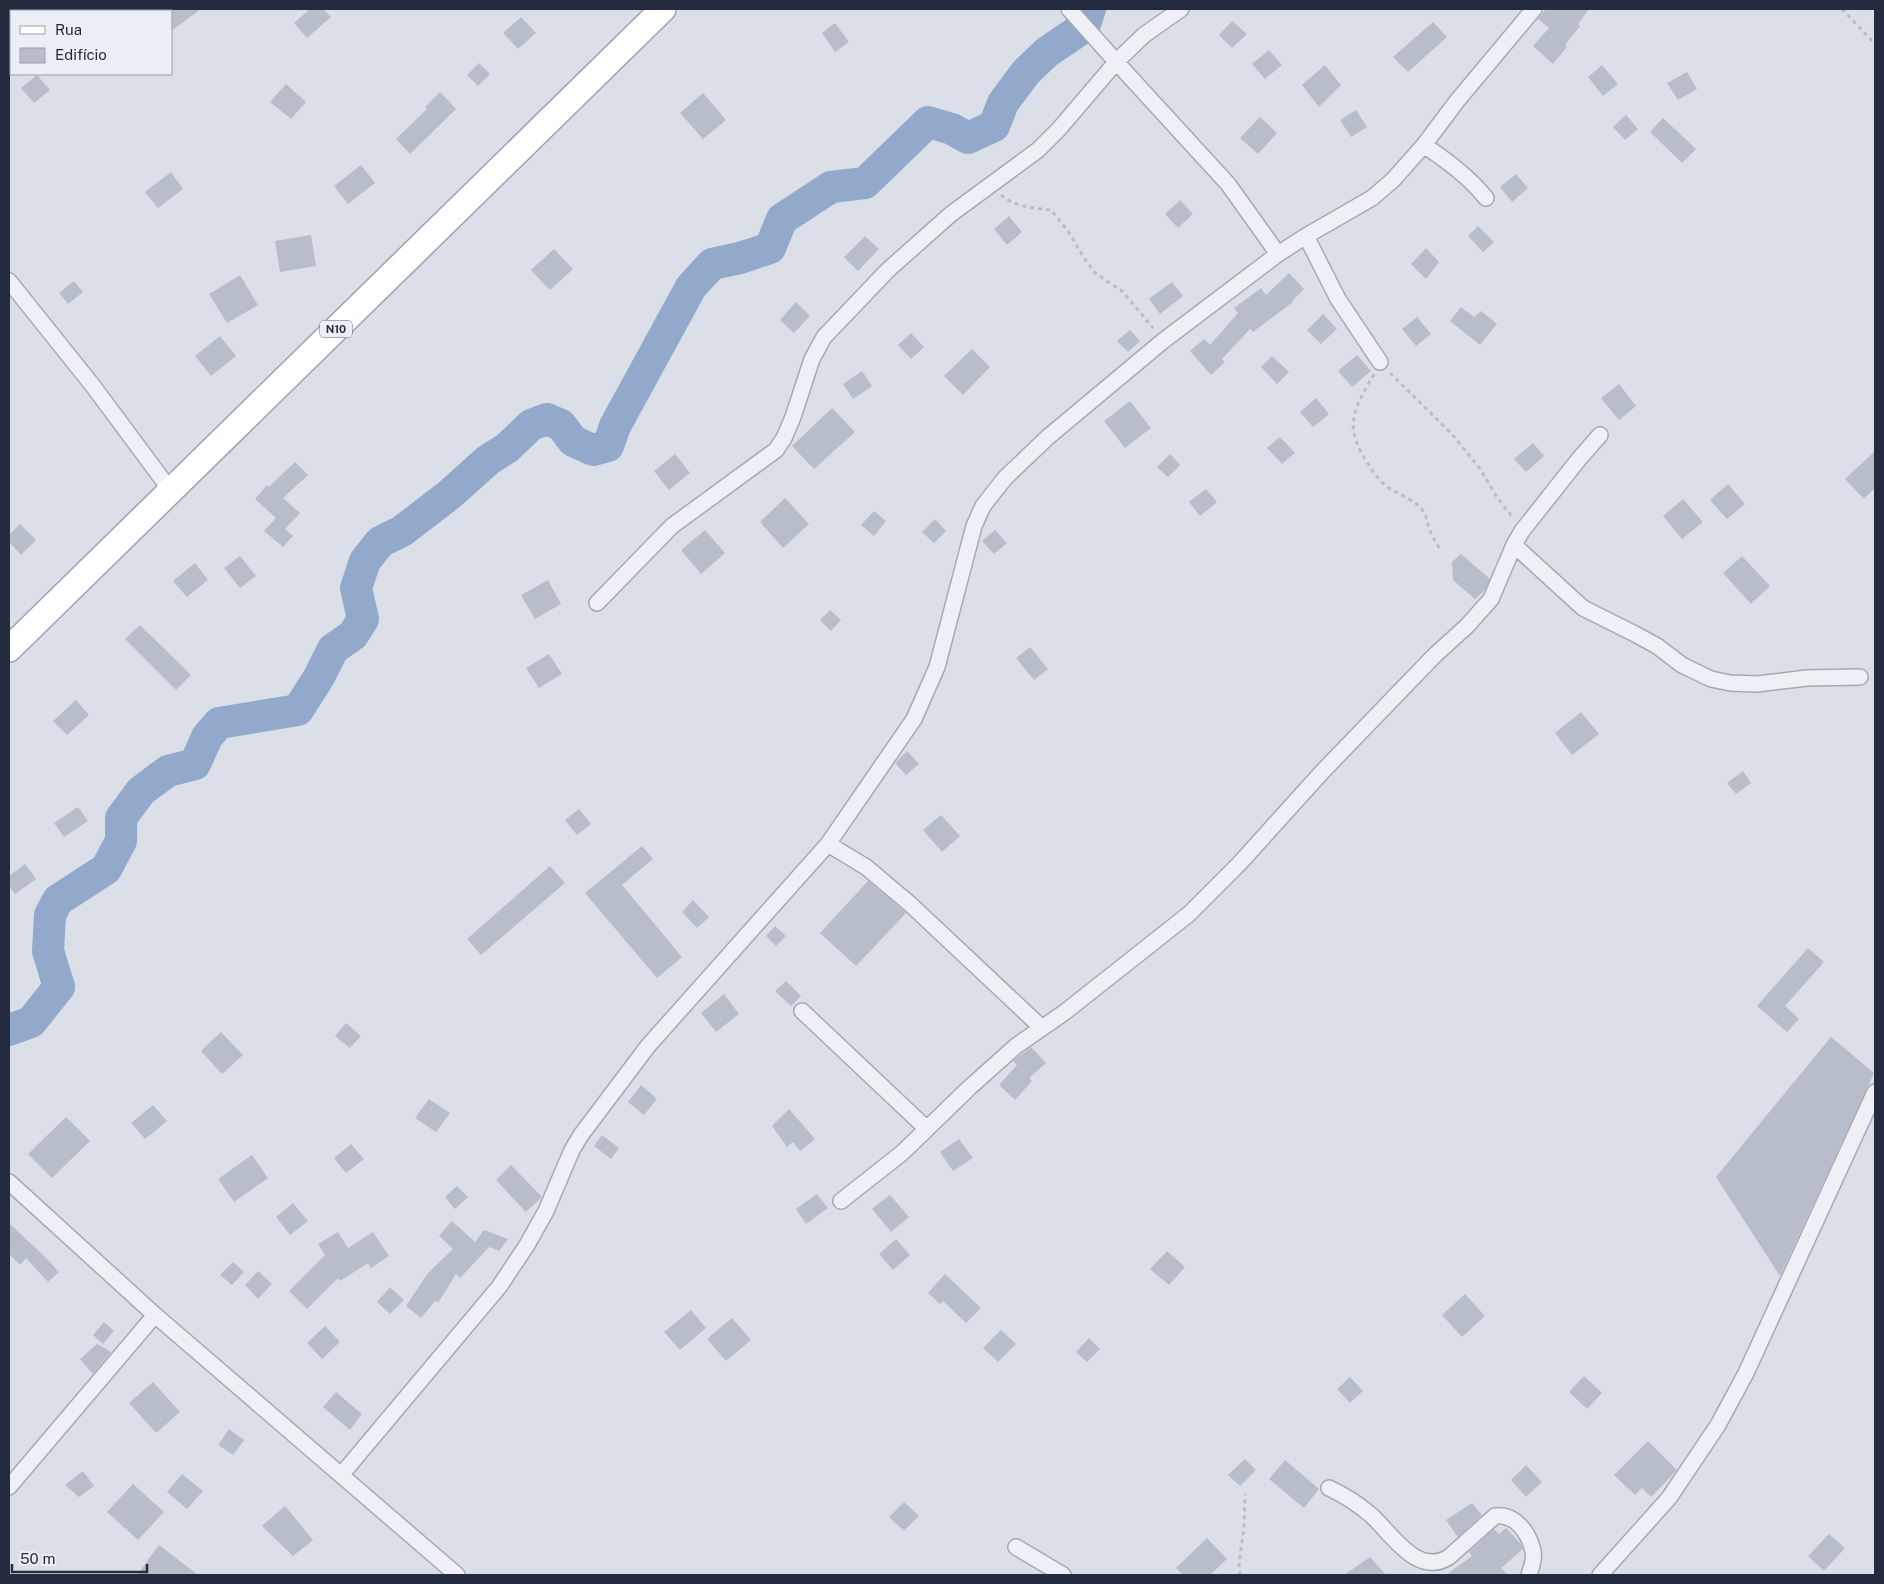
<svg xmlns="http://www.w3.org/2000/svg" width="1884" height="1584" font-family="'Public Sans',sans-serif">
<rect width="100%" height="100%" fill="#dbdfe7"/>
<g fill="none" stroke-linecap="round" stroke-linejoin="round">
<path stroke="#92a9cb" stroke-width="32" d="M 9,1030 L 31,1022 L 59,987 L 48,951 L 50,915 L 58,900 L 106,869 L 121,841 L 121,818 L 141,791 L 168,771 L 195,764 L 207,737 L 219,723 L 298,710 L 319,677 L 333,649 L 353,635 L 363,619 L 356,588 L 365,561 L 380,542 L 402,531 L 449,495 L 488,460 L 507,448 L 531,425 L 547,419 L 561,425 L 573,441 L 593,450 L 608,446 L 615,426 L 691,287 L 712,264 L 740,258 L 770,248 L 782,219 L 831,187 L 865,183 L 928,122 L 952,129 L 968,138 L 994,126 L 1003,103 L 1026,72 L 1047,52 L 1084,27 L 1090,9"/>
</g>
<path fill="#b8bdca" d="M 171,9 L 201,9 L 171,31 Z
M 310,9 L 323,9 L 331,17 L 307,38 L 294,23 Z
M 1546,9 L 1589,9 L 1578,24 L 1580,26 L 1565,45 L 1567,47 L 1553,64 L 1533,46 L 1549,28 L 1538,19 Z
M 521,17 L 536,33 L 518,49 L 503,33 Z
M 1232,21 L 1247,34 L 1232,48 L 1219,35 Z
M 1433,22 L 1447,37 L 1408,72 L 1393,57 Z
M 835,23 L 849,42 L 835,52 L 822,33 Z
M 1269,50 L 1282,65 L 1265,79 L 1252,64 Z
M 479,63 L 490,74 L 478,86 L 467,75 Z
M 1325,65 L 1341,85 L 1319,107 L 1302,85 Z
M 1602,65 L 1618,84 L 1603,96 L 1588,77 Z
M 1687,72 L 1697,89 L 1678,100 L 1667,83 Z
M 37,75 L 50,90 L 34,103 L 21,88 Z
M 286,84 L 306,102 L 291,119 L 270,102 Z
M 440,92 L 456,109 L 410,154 L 396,139 L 427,109 L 425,107 Z
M 703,93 L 726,120 L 703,139 L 680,113 Z
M 1356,110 L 1367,127 L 1351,137 L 1340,120 Z
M 1626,115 L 1638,129 L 1625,140 L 1613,127 Z
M 1260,117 L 1277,133 L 1258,154 L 1240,138 Z
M 1663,118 L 1696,149 L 1682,163 L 1650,132 Z
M 361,165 L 375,183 L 348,204 L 334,186 Z
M 171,172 L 183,189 L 158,208 L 145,192 Z
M 1516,174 L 1528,188 L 1512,202 L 1500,187 Z
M 1180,200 L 1193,214 L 1178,228 L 1165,214 Z
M 1009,216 L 1022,232 L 1007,245 L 994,229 Z
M 1478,226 L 1494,242 L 1483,252 L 1468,236 Z
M 311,235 L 316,266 L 280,272 L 275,241 Z
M 865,236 L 879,249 L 858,271 L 844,257 Z
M 1426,248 L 1439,262 L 1426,279 L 1411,264 Z
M 554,249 L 573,269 L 550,290 L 531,270 Z
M 1289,273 L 1304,289 L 1292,301 L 1293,302 L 1253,332 L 1250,329 L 1222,359 L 1225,362 L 1211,375 L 1190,351 L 1204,339 L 1210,345 L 1238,313 L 1234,308 L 1261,288 L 1266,295 Z
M 240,275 L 258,305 L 227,323 L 209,294 Z
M 74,281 L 83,292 L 68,304 L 59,293 Z
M 1172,282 L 1183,296 L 1160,314 L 1149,299 Z
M 796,302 L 810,316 L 794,333 L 780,320 Z
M 1461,307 L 1474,317 L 1481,311 L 1497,324 L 1480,345 L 1450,321 Z
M 1323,314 L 1337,329 L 1321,344 L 1307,330 Z
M 1417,317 L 1431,334 L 1416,346 L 1402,329 Z
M 1130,330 L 1140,341 L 1128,352 L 1117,341 Z
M 911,333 L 924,347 L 911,359 L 898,345 Z
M 220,336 L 236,356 L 211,376 L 195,356 Z
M 972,349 L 990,367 L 963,395 L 944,376 Z
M 1357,355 L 1371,371 L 1352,387 L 1338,371 Z
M 1272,356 L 1289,372 L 1277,384 L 1261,367 Z
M 862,371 L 872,386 L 853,399 L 843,384 Z
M 1619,384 L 1636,406 L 1619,420 L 1601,398 Z
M 1316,398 L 1329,414 L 1313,427 L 1300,412 Z
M 1130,401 L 1151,428 L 1125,448 L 1104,421 Z
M 832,408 L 855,432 L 814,469 L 792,446 Z
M 1280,437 L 1295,453 L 1282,464 L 1267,448 Z
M 1533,443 L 1544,456 L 1526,472 L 1514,459 Z
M 1875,451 L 1875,488 L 1864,499 L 1845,479 Z
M 675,454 L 690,473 L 669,490 L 654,471 Z
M 1170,454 L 1180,465 L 1168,477 L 1157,467 Z
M 295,462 L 308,475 L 283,498 L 300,513 L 285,529 L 293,536 L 283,547 L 264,531 L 276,518 L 255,499 L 267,485 L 269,487 Z
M 1728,484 L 1745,504 L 1727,519 L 1710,500 Z
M 1206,489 L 1217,502 L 1200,516 L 1189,502 Z
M 785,498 L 809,524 L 783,548 L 760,522 Z
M 1683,499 L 1703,522 L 1682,539 L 1663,516 Z
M 874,511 L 886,521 L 874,536 L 861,525 Z
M 935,519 L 946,531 L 934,543 L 922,532 Z
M 20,524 L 36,540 L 21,555 L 9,542 L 9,535 Z
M 705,530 L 725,553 L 701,574 L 681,550 Z
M 995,530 L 1007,543 L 994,554 L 982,541 Z
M 1461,554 L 1490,579 L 1485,590 L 1475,599 L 1453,580 L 1452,562 Z
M 240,556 L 256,576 L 240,588 L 224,568 Z
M 1742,556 L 1770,586 L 1751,604 L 1723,573 Z
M 195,563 L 208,580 L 187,597 L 173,581 Z
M 548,580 L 561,604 L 535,619 L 521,595 Z
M 830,610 L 841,620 L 831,631 L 820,620 Z
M 140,625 L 191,675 L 176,690 L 125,639 Z
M 1030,647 L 1048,669 L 1034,680 L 1016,658 Z
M 549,654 L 562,674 L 539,688 L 526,668 Z
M 76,700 L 89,715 L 67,735 L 53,721 Z
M 1581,712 L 1599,734 L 1572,755 L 1555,733 Z
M 907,751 L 919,764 L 906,775 L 895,763 Z
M 1743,771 L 1751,783 L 1736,794 L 1727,783 Z
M 78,807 L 88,821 L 64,837 L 54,823 Z
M 579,809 L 591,824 L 577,835 L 565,820 Z
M 941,815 L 960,836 L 942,852 L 923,830 Z
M 642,846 L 653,859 L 622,885 L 682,957 L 657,978 L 585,893 Z
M 25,864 L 36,879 L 15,894 L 9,886 L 9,876 Z
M 550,866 L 565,883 L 481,955 L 467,939 Z
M 868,881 L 906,913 L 856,966 L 820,933 Z
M 693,900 L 709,917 L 697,928 L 682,912 Z
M 775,926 L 786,936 L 776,946 L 766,936 Z
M 1808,948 L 1824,962 L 1785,1006 L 1799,1019 L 1787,1032 L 1757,1006 Z
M 786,981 L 801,996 L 791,1006 L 775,991 Z
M 724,994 L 739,1014 L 716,1032 L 701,1013 Z
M 346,1023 L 361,1036 L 350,1048 L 335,1036 Z
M 221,1032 L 243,1055 L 222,1074 L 201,1051 Z
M 1831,1037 L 1874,1073 L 1780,1276 L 1716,1177 Z
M 1031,1047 L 1046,1063 L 1029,1078 L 1032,1081 L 1015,1100 L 999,1085 L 1017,1065 L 1013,1061 Z
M 641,1085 L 657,1099 L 644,1115 L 628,1102 Z
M 429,1099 L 450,1113 L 436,1132 L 415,1118 Z
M 153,1105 L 167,1121 L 145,1139 L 131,1123 Z
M 789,1109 L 815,1139 L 800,1151 L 793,1142 L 787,1147 L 772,1126 Z
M 66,1117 L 90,1141 L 52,1178 L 28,1154 Z
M 602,1135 L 619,1148 L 611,1159 L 594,1146 Z
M 959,1139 L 973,1158 L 953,1171 L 940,1152 Z
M 351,1144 L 364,1159 L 346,1173 L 334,1158 Z
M 252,1155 L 268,1178 L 234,1202 L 218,1179 Z
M 511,1165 L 542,1197 L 526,1212 L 496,1180 Z
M 457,1186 L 468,1197 L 455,1209 L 445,1197 Z
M 817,1194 L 828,1208 L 806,1224 L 796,1209 Z
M 890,1195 L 909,1217 L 891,1232 L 872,1209 Z
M 293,1203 L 308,1221 L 290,1235 L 276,1217 Z
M 452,1221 L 475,1242 L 484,1230 L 508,1239 L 499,1251 L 489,1247 L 460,1278 L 456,1274 L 438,1303 L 435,1301 L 421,1318 L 406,1306 L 428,1273 L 453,1249 L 439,1236 Z
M 9,1223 L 44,1256 L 59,1272 L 48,1282 L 26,1258 L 20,1265 L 9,1254 Z
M 338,1232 L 348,1248 L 373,1232 L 389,1256 L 371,1268 L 368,1263 L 340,1281 L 338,1278 L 307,1309 L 289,1291 L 325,1255 L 318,1244 Z
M 896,1239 L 910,1255 L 893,1270 L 879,1254 Z
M 1167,1251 L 1185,1267 L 1169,1285 L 1150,1269 Z
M 233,1262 L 244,1272 L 232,1285 L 220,1275 Z
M 258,1271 L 272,1284 L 258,1299 L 245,1285 Z
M 945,1274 L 981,1308 L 966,1323 L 943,1301 L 940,1304 L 928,1293 Z
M 390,1287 L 404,1300 L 390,1314 L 377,1302 Z
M 1465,1294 L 1485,1316 L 1462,1337 L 1442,1315 Z
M 691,1310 L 706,1328 L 680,1350 L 664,1332 Z
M 732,1318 L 751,1340 L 726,1361 L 707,1339 Z
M 104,1322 L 114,1331 L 103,1344 L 93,1335 Z
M 325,1326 L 340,1342 L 322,1359 L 307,1343 Z
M 1001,1330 L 1016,1344 L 998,1362 L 983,1348 Z
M 1089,1338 L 1100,1349 L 1087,1362 L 1076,1352 Z
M 97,1344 L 111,1352 L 93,1374 L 80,1359 Z
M 1584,1376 L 1602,1393 L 1587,1409 L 1569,1392 Z
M 1350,1377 L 1363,1391 L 1350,1403 L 1337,1389 Z
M 153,1382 L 180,1412 L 156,1433 L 129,1403 Z
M 336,1392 L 362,1414 L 350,1430 L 323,1407 Z
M 229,1429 L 244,1440 L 233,1455 L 218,1445 Z
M 1648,1441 L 1677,1470 L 1651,1497 L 1642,1488 L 1635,1495 L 1614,1475 Z
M 1245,1459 L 1256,1470 L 1240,1486 L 1228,1475 Z
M 1285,1460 L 1319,1489 L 1304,1508 L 1269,1479 Z
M 1526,1465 L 1542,1482 L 1526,1497 L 1511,1480 Z
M 83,1471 L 94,1486 L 79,1497 L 65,1485 Z
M 182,1474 L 203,1491 L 187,1509 L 167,1492 Z
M 133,1484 L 164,1512 L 138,1540 L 107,1512 Z
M 904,1502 L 919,1516 L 904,1531 L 889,1517 Z
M 1472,1503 L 1482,1515 L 1458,1537 L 1446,1520 Z
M 285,1506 L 313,1540 L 293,1556 L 262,1526 Z
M 1506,1528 L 1521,1544 L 1523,1549 L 1501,1568 L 1508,1575 L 1446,1575 L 1472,1556 L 1469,1552 L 1494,1529 L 1499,1534 Z
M 1829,1534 L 1845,1548 L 1824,1571 L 1808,1556 Z
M 1207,1538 L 1227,1559 L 1210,1575 L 1183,1575 L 1176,1568 Z
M 159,1545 L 198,1575 L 137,1575 Z
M 1370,1557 L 1386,1575 L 1344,1575 Z"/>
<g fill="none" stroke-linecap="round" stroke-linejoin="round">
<defs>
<path id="street" d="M 1069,9 L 1130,77 L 1228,184 L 1278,254
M 1424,145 C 1447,161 1468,176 1486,198
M 1306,236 L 1338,299 L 1380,362
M 9,281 L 93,386 L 171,491
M 1514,545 L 1583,608 L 1635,634 L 1657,646 L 1682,665 L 1711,679 L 1730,683 L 1757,684 L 1807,678 L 1860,677
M 597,603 L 672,526 L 776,450 L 784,438 L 793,417 L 812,359 L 824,337 L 888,270 L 951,214 L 1038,150 L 1059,129 L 1117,61 L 1144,35 L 1181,9
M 828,844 L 866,867 L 910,904 L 1042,1028
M 802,1011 L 927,1129
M 9,1182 L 155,1315 L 457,1575
M 841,1201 L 902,1153 L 969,1088 L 1016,1046 L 1065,1012 L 1189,914 L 1239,864 L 1323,771 L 1435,655 L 1467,626 L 1491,599 L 1514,545 L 1522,531 L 1579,459 L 1600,435
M 342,1474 L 499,1287 L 527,1245 L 546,1211 L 572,1150 L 581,1135 L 648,1046 L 828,844 L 914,719 L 937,667 L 974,526 L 983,506 L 1005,478 L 1048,437 L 1163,341 L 1278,254 L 1306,236 L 1372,198 L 1393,180 L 1424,145 L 1457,101 L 1534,9
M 9,1487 L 155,1315
M 1329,1488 C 1346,1496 1357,1503 1371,1515 C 1392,1534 1417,1577 1449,1557 L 1495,1516 C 1515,1513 1529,1533 1533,1551 C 1535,1559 1531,1568 1529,1575
M 1016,1547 L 1063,1575
M 1600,1575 L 1669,1498 L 1718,1425 L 1746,1373 L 1875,1092"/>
<path id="primary" d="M 9,649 L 663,9"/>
</defs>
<use href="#street" stroke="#a4a9b4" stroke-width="18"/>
<use href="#primary" stroke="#99a2b4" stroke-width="28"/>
<path stroke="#b9bdc5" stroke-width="3" stroke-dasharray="4 4" stroke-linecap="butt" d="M 1842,9 L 1875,44
M 1001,195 C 1015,207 1034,208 1051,210 L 1068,231 L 1084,258 L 1095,273 L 1123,292 L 1153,328
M 1390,373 L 1451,433 L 1481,470 L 1496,496 L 1513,518
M 1374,374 C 1354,409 1343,426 1367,462 C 1373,472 1380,482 1389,488 C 1401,496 1416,500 1424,512 C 1427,518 1428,525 1430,531 C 1433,538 1437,544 1441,551
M 1240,1575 L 1239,1563 L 1244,1528 L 1245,1494"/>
<use href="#street" stroke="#eef0f5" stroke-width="15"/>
<use href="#primary" stroke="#fff" stroke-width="25"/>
</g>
<g text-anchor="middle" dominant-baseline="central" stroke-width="4" stroke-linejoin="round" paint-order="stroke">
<rect fill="#eaeef5" stroke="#5f6675" stroke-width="1" x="320" y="320.5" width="32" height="17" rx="4"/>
<g font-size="11" font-weight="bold" fill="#242b3e">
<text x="336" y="329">N10</text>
</g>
</g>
<rect width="1884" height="1584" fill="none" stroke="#242b3e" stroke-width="20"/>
<rect x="10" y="10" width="162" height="65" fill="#eaeef5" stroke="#9ba0ac"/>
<rect x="20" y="26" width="25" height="8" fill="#ffffff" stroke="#9ba0ac"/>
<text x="55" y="35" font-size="15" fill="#242b3e">Rua</text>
<rect x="20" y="48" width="25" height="15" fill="#b8bdca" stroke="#9ba0ac"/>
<text x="55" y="60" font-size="15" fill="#242b3e">Edifício</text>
<path d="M12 1564v8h135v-8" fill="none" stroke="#242b3e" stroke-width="2.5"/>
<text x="20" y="1564" font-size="15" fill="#242b3e" stroke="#eaeef5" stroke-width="4" paint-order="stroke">50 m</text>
</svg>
